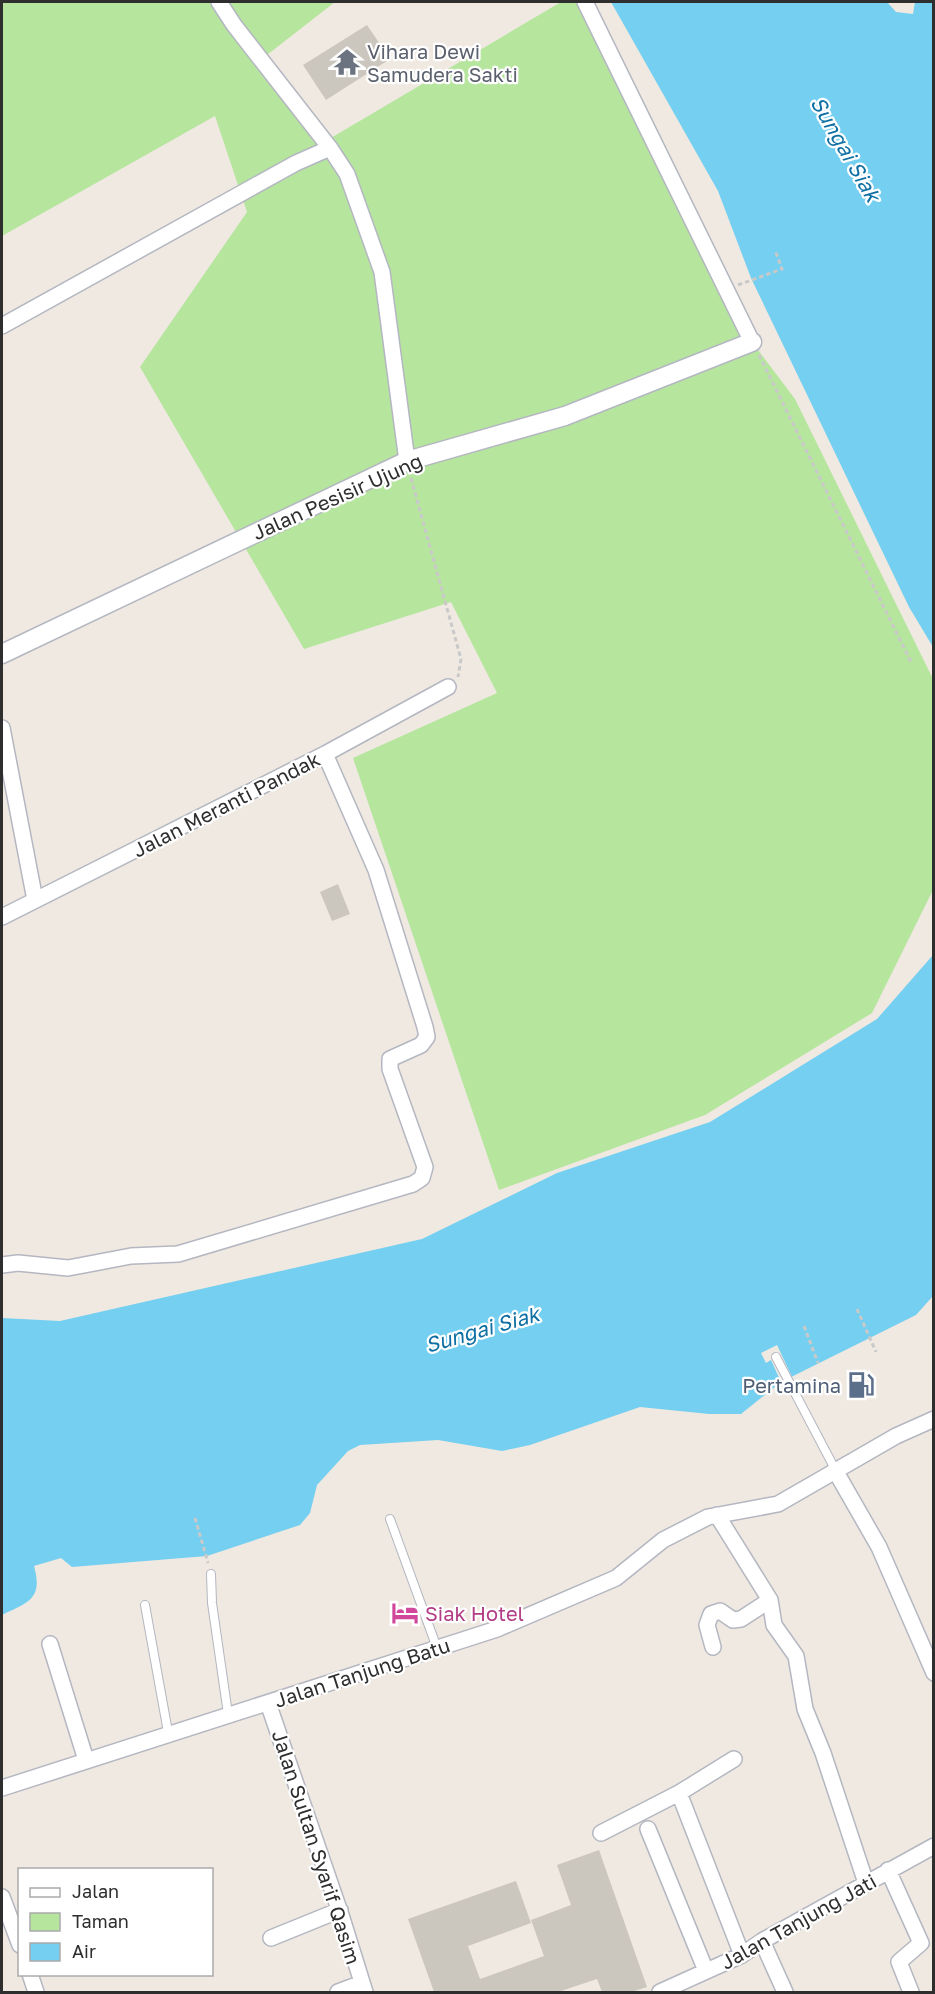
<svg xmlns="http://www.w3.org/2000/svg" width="935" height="1994" font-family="'Golos Text',sans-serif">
<rect width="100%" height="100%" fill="#efe9e1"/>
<path fill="#b6e59e" d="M 2,2 L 335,2 L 254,65 L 319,145 L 561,2 L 584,2 L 752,342 L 795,399 L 933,679 L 933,890 L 872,1013 L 705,1115 L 499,1190 L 353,758 L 497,693 L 451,602 L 304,649 L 140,367 L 247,212 L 215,116 L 2,236 Z"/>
<path fill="#75cff0" d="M 611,2 L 887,2 L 896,12 L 913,14 L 915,2 L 933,2 L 933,647 L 909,607 L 751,278 L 718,191 Z
M 933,955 L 933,1296 L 916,1315 L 781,1382 L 741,1414 L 709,1414 L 640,1407 L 530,1445 L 502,1451 L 438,1440 L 360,1445 L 348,1451 L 317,1485 L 310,1513 L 300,1525 L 207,1556 L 72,1567 L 61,1558 L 34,1566 C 43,1599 29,1602 2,1615 L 2,1318 L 60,1321 L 422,1239 L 557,1173 L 710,1122 L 877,1019 Z"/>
<path fill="#efe9e1" d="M 777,1345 L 792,1377 L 781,1382 L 771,1360 L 766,1363 L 761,1353 Z"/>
<path fill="#cbc7bf" d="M 367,25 L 390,59 L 326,100 L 303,65 Z
M 338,884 L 350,914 L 332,921 L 320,892 Z
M 599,1850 L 647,1987 L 631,1992 L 602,1992 L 597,1979 L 558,1992 L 434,1992 L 408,1919 L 516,1881 L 531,1923 L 468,1946 L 480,1979 L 544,1956 L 531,1920 L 571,1905 L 557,1865 Z"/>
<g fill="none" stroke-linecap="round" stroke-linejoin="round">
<defs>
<path id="service" d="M 776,1357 L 836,1471
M 390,1519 L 437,1648
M 211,1574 L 212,1603 L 228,1714
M 145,1605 L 168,1732"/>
<path id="minor" d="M 219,2 L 234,25 L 330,148 L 347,174 L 382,272 L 407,461
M 585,2 L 752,342
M 2,326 L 296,163 L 330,148
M 2,728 L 35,900
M 2,917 L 325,754 L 448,687
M 2,1265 L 18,1263 L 68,1268 L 131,1256 L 178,1254 L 413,1184 L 422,1178 L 425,1167 L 390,1069 L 390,1059 L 421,1045 L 427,1037 L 425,1027 L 376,870 L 325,754
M 836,1472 L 879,1547 L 934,1673
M 717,1515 L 770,1600 L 774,1625 L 796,1656 L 805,1709 L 823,1753 L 866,1883
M 50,1644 L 86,1760
M 713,1647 L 707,1625 L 711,1614 L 720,1611 L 733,1620 L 741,1619 L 770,1600
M 268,1703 L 341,1915 L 365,1992
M 2,1788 L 497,1629 L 616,1578 L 663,1540 L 708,1517 L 778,1504 L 896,1436 L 934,1419
M 679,1793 L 742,1955
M 648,1829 L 706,1971
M 601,1833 L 679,1793 L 734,1759
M 888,1870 L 921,1943 L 899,1962 L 911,1992
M 2,1897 L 20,1945
M 271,1938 L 340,1910
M 762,1941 L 785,1992
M 30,1974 L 36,1992
M 338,1992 L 362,1983
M 660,1992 L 742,1955 L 762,1941 L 934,1846"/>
<path id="tertiary" d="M 2,654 L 407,461 L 565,416 L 752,342"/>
</defs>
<use href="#service" stroke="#b4b7c1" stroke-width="10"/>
<use href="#minor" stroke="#b4b7c1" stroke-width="18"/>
<use href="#tertiary" stroke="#b4b7c1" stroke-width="21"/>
<path stroke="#c9c9c9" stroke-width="3" stroke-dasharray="4.5 3" stroke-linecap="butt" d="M 738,285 L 782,269 L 775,250
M 759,355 L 911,662
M 411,478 L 461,659 L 458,677
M 857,1309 L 876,1352
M 804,1326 L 818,1363
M 195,1518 L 208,1563"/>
<use href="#service" stroke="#fff" stroke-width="8"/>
<use href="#minor" stroke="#fff" stroke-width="15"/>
<use href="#tertiary" stroke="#fff" stroke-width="18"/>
</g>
<defs>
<symbol id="temple-bare" viewBox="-9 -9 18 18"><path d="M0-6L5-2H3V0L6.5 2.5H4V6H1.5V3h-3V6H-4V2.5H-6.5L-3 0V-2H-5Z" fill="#6b7280" stroke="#fff" stroke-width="2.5" paint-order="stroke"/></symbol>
<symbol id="fuel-bare" viewBox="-9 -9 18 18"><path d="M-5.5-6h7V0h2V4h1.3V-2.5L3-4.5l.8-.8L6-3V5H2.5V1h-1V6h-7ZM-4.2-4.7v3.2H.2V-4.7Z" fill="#5c6f8a" stroke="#fff" stroke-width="2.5" paint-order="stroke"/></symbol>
<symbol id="hotel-bare" viewBox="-9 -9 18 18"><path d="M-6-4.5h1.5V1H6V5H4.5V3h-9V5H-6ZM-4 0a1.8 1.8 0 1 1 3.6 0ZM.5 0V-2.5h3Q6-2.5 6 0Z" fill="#d1479c" stroke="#fff" stroke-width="2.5" paint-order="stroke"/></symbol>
</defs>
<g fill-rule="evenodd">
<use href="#temple-bare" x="328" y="43" width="38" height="38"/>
<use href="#fuel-bare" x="842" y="1366" width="38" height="38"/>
<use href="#hotel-bare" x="386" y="1594" width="38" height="38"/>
</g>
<g text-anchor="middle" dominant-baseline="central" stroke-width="4.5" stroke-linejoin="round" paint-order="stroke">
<g font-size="20" fill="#5b616d" stroke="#fff" text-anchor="start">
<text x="367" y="51">Vihara Dewi<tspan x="367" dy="23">Samudera Sakti</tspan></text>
</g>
<g font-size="20" fill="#2e2e2e" stroke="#fff">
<text transform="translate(337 496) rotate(-24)">Jalan Pesisir Ujung</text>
<text transform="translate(226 804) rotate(-27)">Jalan Meranti Pandak</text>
<text transform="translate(362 1672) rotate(-18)">Jalan Tanjung Batu</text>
<text transform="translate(317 1847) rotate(72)">Jalan Sultan Syarif Qasim</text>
<text transform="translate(798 1921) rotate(-29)">Jalan Tanjung Jati</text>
</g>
<g font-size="20" fill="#4e5e75" stroke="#fff" text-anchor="end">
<text x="841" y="1385">Pertamina</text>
</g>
<g font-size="20" fill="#b23c85" stroke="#fff" text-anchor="start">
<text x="425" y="1613">Siak Hotel</text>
</g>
<g font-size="21" font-style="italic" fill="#0d6fa3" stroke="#fff">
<text transform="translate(846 149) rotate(60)">Sungai Siak</text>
<text transform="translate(482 1329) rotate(-16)">Sungai Siak</text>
</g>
</g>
<rect width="935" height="1994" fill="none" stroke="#2e2e2e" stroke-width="6"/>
<rect x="18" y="1868" width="195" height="108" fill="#ffffff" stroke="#ababab" stroke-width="1.5"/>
<rect x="30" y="1888" width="30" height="9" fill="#ffffff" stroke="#ababab" stroke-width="1.5"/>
<text x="72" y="1898" font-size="18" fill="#2e2e2e">Jalan</text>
<rect x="30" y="1913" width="30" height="18" fill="#b6e59e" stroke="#ababab" stroke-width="1.5"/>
<text x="72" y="1928" font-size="18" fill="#2e2e2e">Taman</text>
<rect x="30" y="1943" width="30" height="18" fill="#75cff0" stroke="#ababab" stroke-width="1.5"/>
<text x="72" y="1958" font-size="18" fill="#2e2e2e">Air</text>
</svg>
